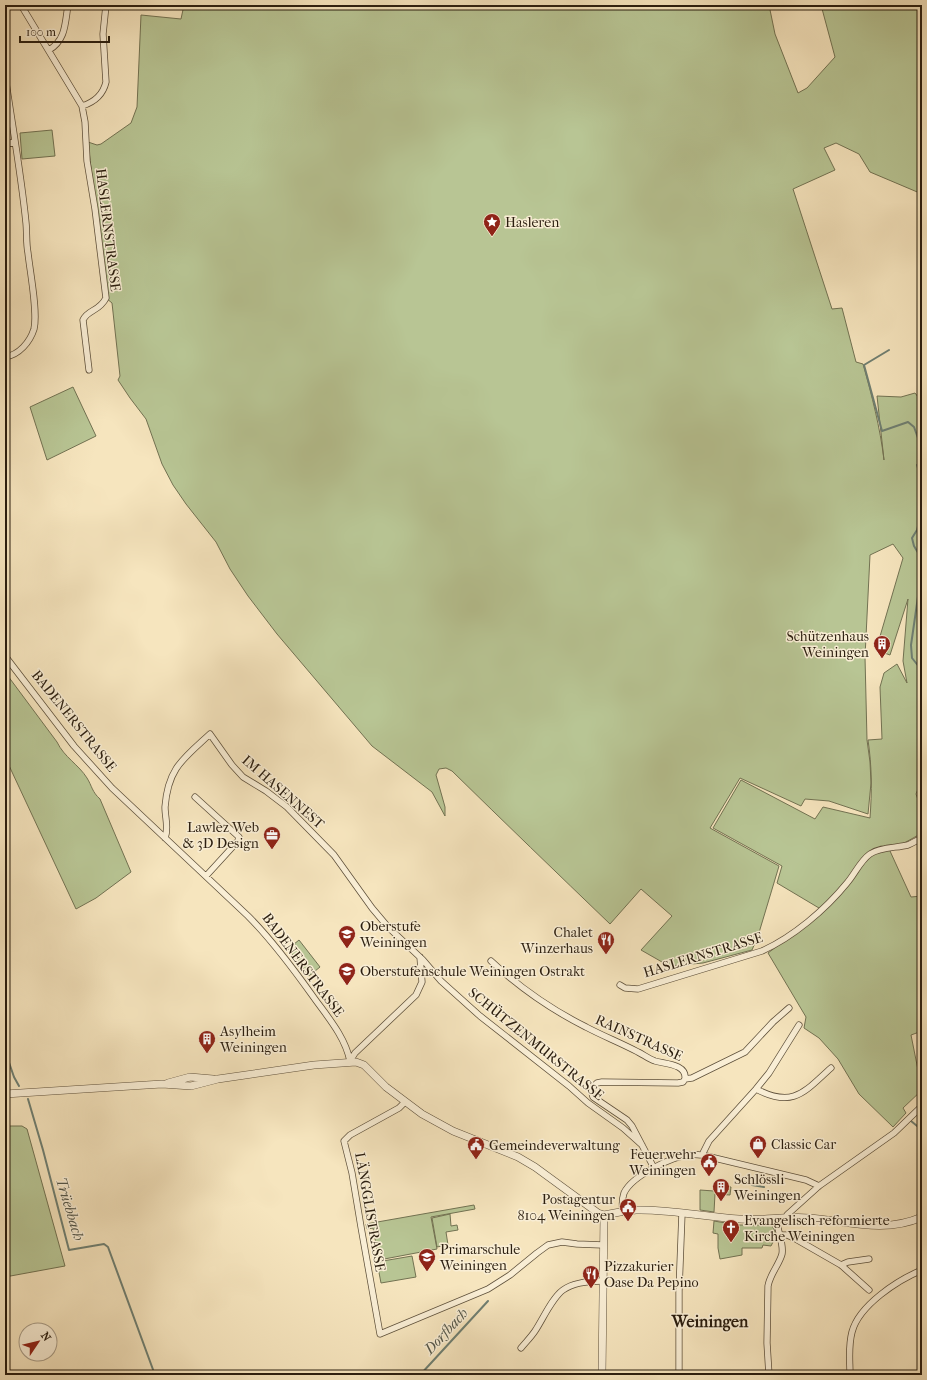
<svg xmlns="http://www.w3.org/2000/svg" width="927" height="1380" font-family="'IM FELL French Canon',serif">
<rect width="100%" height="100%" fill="#f6e5be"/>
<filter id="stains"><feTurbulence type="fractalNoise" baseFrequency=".005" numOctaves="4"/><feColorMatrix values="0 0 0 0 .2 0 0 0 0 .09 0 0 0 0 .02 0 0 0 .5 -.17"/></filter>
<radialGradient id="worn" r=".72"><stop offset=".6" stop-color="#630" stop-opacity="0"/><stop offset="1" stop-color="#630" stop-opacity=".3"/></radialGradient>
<path fill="#b8c594" stroke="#727252" d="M 184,5 L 769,5 L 775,34 L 798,93 L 807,88 L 835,57 L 821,5 L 922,5 L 922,194 L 870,172 L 859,154 L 836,143 L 824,148 L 835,170 L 793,189 L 832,309 L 842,308 L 856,362 L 863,364 C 872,396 880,427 884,460 L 877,396 L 901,397 L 915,393 L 922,402 L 922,779 L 916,794 L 922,811 L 922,833 L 890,851 L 911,897 L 922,896 L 922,1031 L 911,1035 L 922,1090 L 903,1108 L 906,1113 L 893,1127 L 859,1094 L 838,1059 L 819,1038 L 804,1028 L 806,1017 L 768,953 L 824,911 L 777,883 L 782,866 L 713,828 L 741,780 L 815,819 L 823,807 L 870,818 C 872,791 872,767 868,740 L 882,739 L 880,687 L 884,673 L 897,664 L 907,683 L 903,661 L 908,599 L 890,655 L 876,650 L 903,558 L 893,544 L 870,555 L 865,657 L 867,740 L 870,762 L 871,783 L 868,814 L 829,801 L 805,799 L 801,806 L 740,778 L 710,828 L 779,866 L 758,936 L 752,950 L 703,963 L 669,966 L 641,950 L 672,916 L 641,889 L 610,924 C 557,873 504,822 452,771 L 446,768 L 439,769 L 436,775 L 445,807 L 445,816 L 432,792 L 372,746 L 277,634 L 248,596 L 230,569 L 216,542 L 186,504 L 173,485 L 162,464 L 146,419 L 130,398 L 118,380 L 120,376 L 112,303 L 106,298 L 88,142 L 97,145 L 101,144 L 131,123 L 137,107 L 141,15 L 181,19 Z
M 52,130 L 55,156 L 22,159 L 20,133 Z
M 73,387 L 96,436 L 47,460 L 30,407 Z
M 5,672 L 57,742 C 64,757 79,765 87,778 C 92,786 92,792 100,799 L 131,872 L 96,898 L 76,909 L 5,757 Z
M 299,940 L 320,967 L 309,976 L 288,949 Z
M 5,1126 L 22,1126 L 27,1129 L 65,1266 L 5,1277 Z
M 714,1186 L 731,1187 L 730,1195 L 715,1194 L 714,1212 L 700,1210 L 700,1190 L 714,1191 Z
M 474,1205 L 475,1209 L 431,1217 L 437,1249 L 379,1260 L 373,1228 L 367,1229 L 366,1224 Z
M 450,1214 L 451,1226 L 457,1225 L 458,1230 L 446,1232 L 448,1245 L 437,1247 L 432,1218 Z
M 714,1221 L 737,1225 L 772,1225 L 776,1234 L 772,1236 L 773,1242 L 771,1246 L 763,1245 L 762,1248 L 742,1248 L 742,1255 L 720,1259 L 718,1248 L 718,1234 L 713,1233 Z
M 412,1256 L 416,1277 L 381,1283 L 377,1262 Z"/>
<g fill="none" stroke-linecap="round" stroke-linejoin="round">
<path stroke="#6f7f72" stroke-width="2" d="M 889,350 L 864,365 L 882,431 L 908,422 L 914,427 L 922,449
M 917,465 L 922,481
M 922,511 L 917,530 L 912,538 L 914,546 L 920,556 L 921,576 L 911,645 L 912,658 L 920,668 L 922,686
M 920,751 L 922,751
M 5,1051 L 14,1077 L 19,1086
M 28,1099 L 43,1150 L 69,1250 L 104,1244 L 108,1247 L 155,1375
M 911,1121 L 922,1130
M 743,1182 L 750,1183 L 752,1185 L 764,1187
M 420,1375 L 488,1301"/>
<defs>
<path id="minor" d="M 21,5 L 82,106 L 85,122 L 87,161 L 95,209 L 106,298 C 99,312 88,309 83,320 L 89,370
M 49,50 C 66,40 65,23 68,5
M 5,75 C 12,124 21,173 26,223 C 27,233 26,243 28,253 C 30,272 38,312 34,329 C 30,342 19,355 5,357
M 82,106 C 95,102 103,95 106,82 L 103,34 L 106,5
M 5,144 L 15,142
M 5,656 L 74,746 L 112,788 L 248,916 C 272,940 292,967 312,995 C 326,1015 345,1036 350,1061
M 195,797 L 239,837 L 238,841 L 206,876
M 165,838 C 169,828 165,818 165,807 C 168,768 183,759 210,734 L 232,765 L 243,777 L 266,791 L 287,807 L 334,855 L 372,908 L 388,927 L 423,960 L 441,981 L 480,1016 L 569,1086 L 588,1103 L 623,1128 L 642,1145
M 491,961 C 519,987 552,1010 586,1027 C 603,1036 621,1043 638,1052 C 644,1055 649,1059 655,1061 C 665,1064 687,1064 685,1079 L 683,1082 L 678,1083 L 602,1082 L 597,1083 C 592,1087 591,1091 593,1097 L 627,1120 L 632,1126 L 654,1168
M 620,985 L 625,988 L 638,989 L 762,951 C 793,937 825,910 847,883 C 855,874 860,861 870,854 C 880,847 896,848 908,845 C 913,843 917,840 922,838
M 350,1061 L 355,1053 L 416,995 L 422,982 L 420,957
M 685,1079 L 692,1078 L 745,1052 L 773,1022 L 789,1008
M 756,1089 C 794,1109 805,1091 831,1068
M 405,1102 L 399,1108 L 350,1135 L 344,1141 L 352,1173 L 361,1227 L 380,1334 L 488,1289 L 510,1275 L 537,1253 L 548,1245 L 562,1242 L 577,1244 L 603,1245
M 702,1155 L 709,1141 L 756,1089 L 769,1073 L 799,1025
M 623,1212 C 622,1206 622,1199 624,1193 C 632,1176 672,1156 690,1155 C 694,1154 698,1155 702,1155 L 806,1180 L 819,1186
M 786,1219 L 787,1215 L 789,1213 L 819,1186 L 894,1133 L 922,1106
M 779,1235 L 787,1235 L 794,1238 L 841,1265 L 869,1290
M 841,1265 L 848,1262 L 869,1259
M 521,1348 C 526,1342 531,1337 535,1331 C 543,1319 552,1298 563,1290 C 574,1282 590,1281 603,1281
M 679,1375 L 679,1291 L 682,1213
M 769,1375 L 767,1343 L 768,1286 C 770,1274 779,1265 782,1254 C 784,1243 777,1231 777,1220
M 850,1375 C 850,1360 848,1347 852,1332 C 859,1305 898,1280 922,1270"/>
<path id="tertiary" d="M 168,1083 L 190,1077 L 213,1079
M 5,1094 L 162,1084 L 191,1086 L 218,1079 L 314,1065 L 356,1062 L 364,1065 L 386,1087 L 422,1114 L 453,1131 L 518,1157 L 535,1167 L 598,1213 L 604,1215
M 604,1215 C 614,1213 625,1211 636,1210 C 671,1209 705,1217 739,1219 C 762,1221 786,1216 809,1218 C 848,1221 883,1234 922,1217
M 602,1375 L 604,1215"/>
</defs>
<use href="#minor" stroke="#5e503b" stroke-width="7"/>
<use href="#tertiary" stroke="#5e503b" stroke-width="8"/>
<use href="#minor" stroke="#f9eed5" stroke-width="5.5"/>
<use href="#tertiary" stroke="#f9eed5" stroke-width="7"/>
</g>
<defs>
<symbol id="sight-pin" viewBox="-11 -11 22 30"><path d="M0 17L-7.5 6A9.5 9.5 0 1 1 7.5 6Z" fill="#8f2418" stroke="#f9eed5"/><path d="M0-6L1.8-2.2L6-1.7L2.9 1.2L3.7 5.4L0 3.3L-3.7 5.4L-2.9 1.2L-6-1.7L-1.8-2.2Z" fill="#fff"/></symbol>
<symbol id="building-pin" viewBox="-11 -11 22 30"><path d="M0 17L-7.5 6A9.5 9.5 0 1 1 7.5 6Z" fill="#8f2418" stroke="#f9eed5"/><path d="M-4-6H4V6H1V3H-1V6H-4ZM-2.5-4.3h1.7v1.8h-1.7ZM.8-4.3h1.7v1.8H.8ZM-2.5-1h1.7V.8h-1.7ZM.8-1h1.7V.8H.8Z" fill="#fff"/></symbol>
<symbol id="office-pin" viewBox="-11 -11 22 30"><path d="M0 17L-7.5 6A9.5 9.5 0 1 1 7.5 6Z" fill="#8f2418" stroke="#f9eed5"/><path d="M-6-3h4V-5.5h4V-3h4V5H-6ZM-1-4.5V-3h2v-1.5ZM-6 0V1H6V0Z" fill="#fff"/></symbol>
<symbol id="school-pin" viewBox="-11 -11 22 30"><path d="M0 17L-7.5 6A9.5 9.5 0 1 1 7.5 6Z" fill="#8f2418" stroke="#f9eed5"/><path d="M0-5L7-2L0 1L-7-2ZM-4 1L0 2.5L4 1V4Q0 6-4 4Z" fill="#fff"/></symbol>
<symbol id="restaurant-pin" viewBox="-11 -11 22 30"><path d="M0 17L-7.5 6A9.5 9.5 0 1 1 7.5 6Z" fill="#8f2418" stroke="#f9eed5"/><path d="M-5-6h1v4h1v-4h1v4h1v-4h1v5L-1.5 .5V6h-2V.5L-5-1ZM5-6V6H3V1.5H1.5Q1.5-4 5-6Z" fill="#fff"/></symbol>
<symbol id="shop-pin" viewBox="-11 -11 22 30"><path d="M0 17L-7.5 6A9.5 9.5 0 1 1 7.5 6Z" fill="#8f2418" stroke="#f9eed5"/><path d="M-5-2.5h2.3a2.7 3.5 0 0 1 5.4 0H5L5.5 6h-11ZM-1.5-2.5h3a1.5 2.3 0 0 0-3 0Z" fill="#fff"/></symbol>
<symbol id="civic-pin" viewBox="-11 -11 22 30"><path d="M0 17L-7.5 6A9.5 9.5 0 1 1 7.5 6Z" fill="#8f2418" stroke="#f9eed5"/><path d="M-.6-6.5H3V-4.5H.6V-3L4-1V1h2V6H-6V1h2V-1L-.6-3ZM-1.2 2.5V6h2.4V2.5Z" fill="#fff"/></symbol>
<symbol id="church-pin" viewBox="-11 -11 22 30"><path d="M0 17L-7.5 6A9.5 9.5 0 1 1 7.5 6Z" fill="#8f2418" stroke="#f9eed5"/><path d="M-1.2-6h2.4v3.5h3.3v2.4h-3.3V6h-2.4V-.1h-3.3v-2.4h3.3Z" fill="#fff"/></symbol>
</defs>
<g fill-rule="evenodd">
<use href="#sight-pin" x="482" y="212" width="20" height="27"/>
<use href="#building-pin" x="872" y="634" width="20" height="27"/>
<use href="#office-pin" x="262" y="825" width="20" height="27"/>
<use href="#school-pin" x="337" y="924" width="20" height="27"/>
<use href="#restaurant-pin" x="596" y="930" width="20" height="27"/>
<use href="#school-pin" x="337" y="961" width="20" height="27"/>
<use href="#building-pin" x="197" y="1029" width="20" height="27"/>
<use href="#shop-pin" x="748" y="1134" width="20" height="27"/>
<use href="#civic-pin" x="466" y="1135" width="20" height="27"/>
<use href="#civic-pin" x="699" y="1152" width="20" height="27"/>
<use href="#building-pin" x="711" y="1177" width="20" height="27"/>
<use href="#civic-pin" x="618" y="1197" width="20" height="27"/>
<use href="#church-pin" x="721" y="1218" width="20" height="27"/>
<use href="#school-pin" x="417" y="1247" width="20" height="27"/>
<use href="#restaurant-pin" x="581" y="1264" width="20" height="27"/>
</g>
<g text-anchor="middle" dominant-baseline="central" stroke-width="3" stroke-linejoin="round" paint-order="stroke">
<g font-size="14" fill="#2b1e0f" stroke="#f9eed5" text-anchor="start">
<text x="505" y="222">Hasleren</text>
<text x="869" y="636" text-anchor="end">Schützenhaus<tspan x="869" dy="16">Weiningen</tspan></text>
<text x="259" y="827" text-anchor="end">Lawlez Web<tspan x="259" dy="16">&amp; 3D Design</tspan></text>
<text x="360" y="926">Oberstufe<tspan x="360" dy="16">Weiningen</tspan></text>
<text x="593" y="932" text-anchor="end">Chalet<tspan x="593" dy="16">Winzerhaus</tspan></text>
<text x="360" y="971">Oberstufenschule Weiningen Ostrakt</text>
<text x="220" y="1031">Asylheim<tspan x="220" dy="16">Weiningen</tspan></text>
<text x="771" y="1144">Classic Car</text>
<text x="489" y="1145">Gemeindeverwaltung</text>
<text x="696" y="1154" text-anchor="end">Feuerwehr<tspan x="696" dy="16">Weiningen</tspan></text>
<text x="734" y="1179">Schlössli<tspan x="734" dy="16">Weiningen</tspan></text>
<text x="615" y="1199" text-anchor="end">Postagentur<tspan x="615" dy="16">8104 Weiningen</tspan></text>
<text x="744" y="1220">Evangelisch-reformierte<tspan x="744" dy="16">Kirche Weiningen</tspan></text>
<text x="440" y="1249">Primarschule<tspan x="440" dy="16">Weiningen</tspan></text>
<text x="604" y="1266">Pizzakurier<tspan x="604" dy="16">Oase Da Pepino</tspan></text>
</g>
<g font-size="14" fill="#2b1e0f" stroke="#f9eed5">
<text transform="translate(108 230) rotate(83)">HASLERNSTRASSE</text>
<text transform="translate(74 721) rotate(51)">BADENERSTRASSE</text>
<text transform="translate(283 792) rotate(41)">IM HASENNEST</text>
<text transform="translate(703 955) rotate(-17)">HASLERNSTRASSE</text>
<text transform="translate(303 965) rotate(53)">BADENERSTRASSE</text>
<text transform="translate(639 1038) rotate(24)">RAINSTRASSE</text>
<text transform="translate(536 1044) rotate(39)">SCHÜTZENMURSTRASSE</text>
<text transform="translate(370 1212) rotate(80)">LÄNGGLISTRASSE</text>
</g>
<g font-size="15" font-style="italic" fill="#535649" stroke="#f9eed5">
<text transform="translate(70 1209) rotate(73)">Trüebbach</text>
<text transform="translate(446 1331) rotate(-47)">Dorfbach</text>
</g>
<g font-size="16" font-weight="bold" fill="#2b1e0f" stroke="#f9eed5">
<text x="710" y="1321">Weiningen</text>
</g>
</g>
<rect width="927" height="1380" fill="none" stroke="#f6e5be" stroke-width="20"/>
<rect x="6" y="6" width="915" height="1368" fill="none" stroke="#2b1e0f" stroke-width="2"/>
<rect x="10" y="10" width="907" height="1360" fill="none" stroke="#2b1e0f"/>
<g transform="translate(38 1342) rotate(55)"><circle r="19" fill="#f9eed5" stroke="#a79b86"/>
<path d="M0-3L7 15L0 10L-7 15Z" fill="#8f2418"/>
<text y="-6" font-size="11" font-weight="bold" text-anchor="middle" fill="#2b1e0f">N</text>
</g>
<path d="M20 36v6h89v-6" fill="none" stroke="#2b1e0f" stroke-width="2"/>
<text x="26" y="36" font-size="12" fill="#2b1e0f" stroke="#f9eed5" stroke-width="3" paint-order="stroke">100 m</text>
<rect width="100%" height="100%" filter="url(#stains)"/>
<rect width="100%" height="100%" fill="url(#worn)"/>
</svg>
